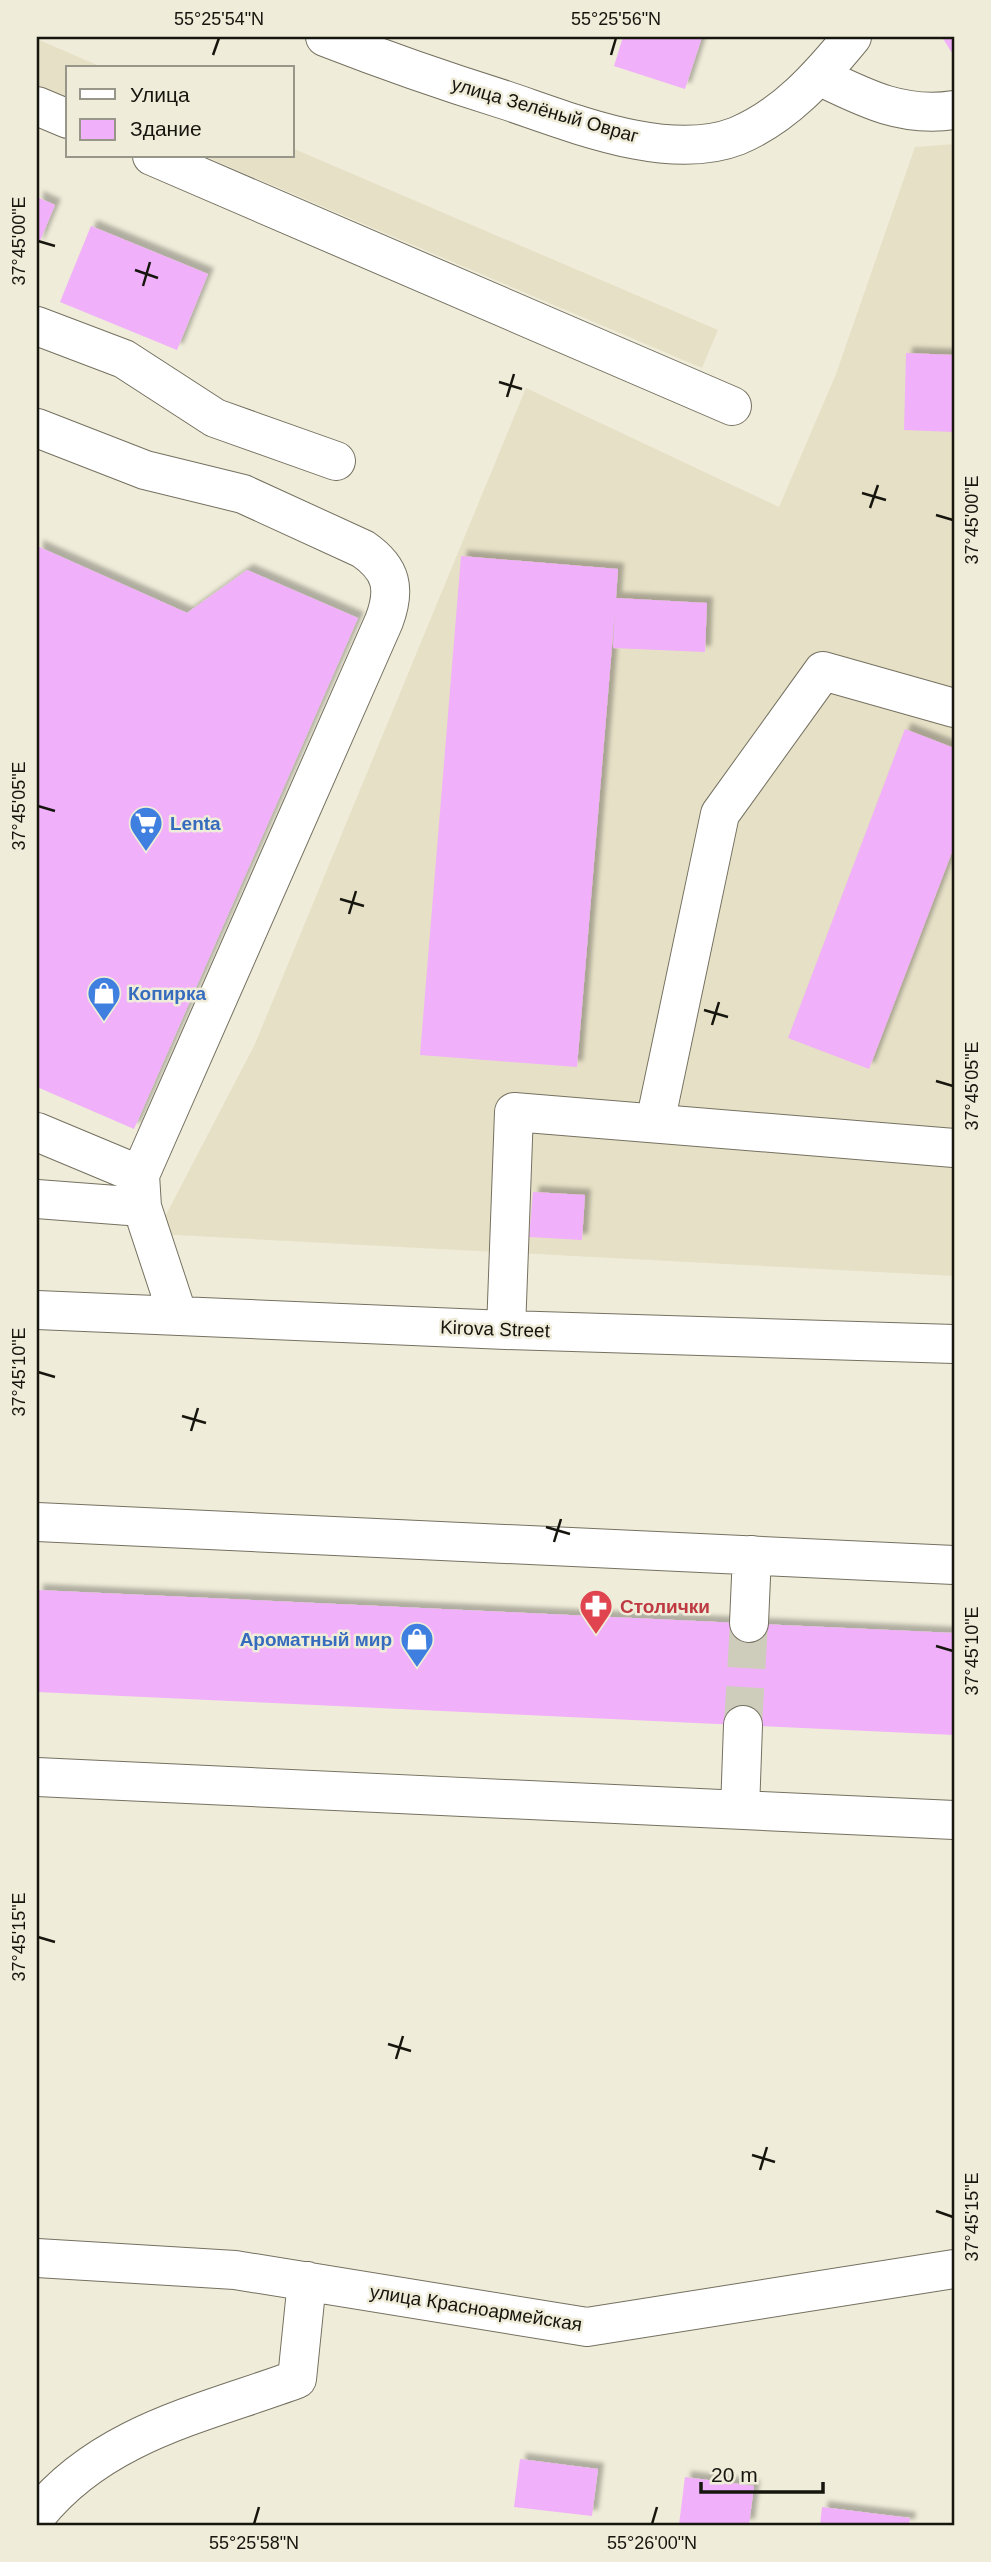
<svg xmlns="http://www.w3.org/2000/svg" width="991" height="2562" font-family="Helvetica,sans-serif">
<defs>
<filter id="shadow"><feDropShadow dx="6" dy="-6" stdDeviation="2" flood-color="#0004"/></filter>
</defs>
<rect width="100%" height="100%" fill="#efecd9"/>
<path fill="#e6e0c6" d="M 37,40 L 37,39 L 104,68 L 68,68 L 68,98 L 37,85 Z
M 954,144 L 954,1276 L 156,1234 L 255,1044 L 526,388 L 779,507 L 836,374 L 915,147 Z
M 292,148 L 718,330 L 702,368 L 204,156 L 292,156 Z"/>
<path fill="#f1b0fa" filter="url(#shadow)" d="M 623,37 L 702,37 L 685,89 L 614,66 Z
M 942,37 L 954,37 L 954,56 Z
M 37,197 L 55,205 L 37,248 Z
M 91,226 L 208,274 L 177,350 L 60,302 Z
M 906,353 L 954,355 L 954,432 L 904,430 Z
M 37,546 L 187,613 L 247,570 L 358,618 L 134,1129 L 37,1087 Z
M 461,556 L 618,569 L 616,598 L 707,603 L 705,652 L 613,648 L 615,610 L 577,1067 L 420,1055 Z
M 905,729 L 954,748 L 954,847 L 869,1069 L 788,1038 Z
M 533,1192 L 585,1195 L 582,1240 L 529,1237 Z
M 37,1590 L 954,1633 L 954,1735 L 37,1692 Z
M 520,2459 L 598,2469 L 592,2516 L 514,2507 Z
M 685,2477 L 754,2486 L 749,2525 L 679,2525 Z
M 822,2507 L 910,2518 L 909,2525 L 820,2525 Z"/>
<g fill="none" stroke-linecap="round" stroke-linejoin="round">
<path stroke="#ceccbb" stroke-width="38" stroke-dasharray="38 19" stroke-linecap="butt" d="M 743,1725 L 749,1623"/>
<defs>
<path id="minor" d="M 325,37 C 384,60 444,81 505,100 C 571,122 668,163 737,136 C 785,116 820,76 852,37
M 819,76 C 864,98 903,118 954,110
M 37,106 L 68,119
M 152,156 L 732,406
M 37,326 L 124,359 L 215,418 L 336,461
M 37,428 L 145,470 L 243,494 L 363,549 C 392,569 396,589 384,621 L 140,1175
M 655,1123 L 720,814 L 823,671 L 954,708
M 37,1132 L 140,1175 L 142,1207 L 178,1316
M 37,1199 L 142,1207
M 37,1310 L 506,1330 L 954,1344
M 506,1330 L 514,1112 L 954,1148
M 37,1522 L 954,1565
M 749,1623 L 752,1555
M 37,1777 L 954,1820
M 740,1810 L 743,1725
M 37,2258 L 235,2270 L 587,2327 L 954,2269
M 37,2515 C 103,2433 202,2414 297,2379 L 307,2281"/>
</defs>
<use href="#minor" stroke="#757161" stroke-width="40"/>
<use href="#minor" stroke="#fff" stroke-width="38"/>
</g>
<path fill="none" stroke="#16150e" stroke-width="2.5" d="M 213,55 L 219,38M 611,55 L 616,38M 38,241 L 55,246M 135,270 L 158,278M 143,286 L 150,262M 499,382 L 522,389M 507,397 L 514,374M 862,493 L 886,500M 870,508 L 878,485M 936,515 L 953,520M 38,806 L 55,811M 340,899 L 364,906M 349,914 L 356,891M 704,1010 L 728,1017M 712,1025 L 719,1002M 936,1081 L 953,1086M 38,1372 L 55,1377M 182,1416 L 206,1423M 191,1431 L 198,1408M 546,1527 L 570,1534M 554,1542 L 561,1519M 936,1646 L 953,1651M 38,1937 L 55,1942M 388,2044 L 411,2051M 396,2059 L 403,2036M 752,2155 L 775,2162M 760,2170 L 767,2147M 936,2211 L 953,2217M 254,2524 L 259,2507M 652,2524 L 657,2507"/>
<defs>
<symbol id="supermarket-pin" viewBox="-11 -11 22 30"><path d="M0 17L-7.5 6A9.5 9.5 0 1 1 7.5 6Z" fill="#3f7fe0" stroke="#efecd9"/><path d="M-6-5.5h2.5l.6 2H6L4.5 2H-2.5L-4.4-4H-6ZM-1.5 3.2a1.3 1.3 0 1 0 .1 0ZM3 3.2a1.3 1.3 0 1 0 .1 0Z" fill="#fff"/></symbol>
<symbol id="shop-pin" viewBox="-11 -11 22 30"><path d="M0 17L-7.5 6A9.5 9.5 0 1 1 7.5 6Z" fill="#3f7fe0" stroke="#efecd9"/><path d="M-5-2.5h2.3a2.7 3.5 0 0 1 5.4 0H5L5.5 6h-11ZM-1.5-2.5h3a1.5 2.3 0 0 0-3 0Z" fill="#fff"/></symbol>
<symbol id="pharmacy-pin" viewBox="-11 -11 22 30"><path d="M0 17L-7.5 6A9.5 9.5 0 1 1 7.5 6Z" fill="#e0444e" stroke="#efecd9"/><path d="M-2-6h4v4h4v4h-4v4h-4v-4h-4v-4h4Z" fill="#fff"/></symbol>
</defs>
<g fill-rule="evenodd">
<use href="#supermarket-pin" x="127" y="804" width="38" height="52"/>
<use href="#shop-pin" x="85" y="974" width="38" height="52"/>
<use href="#pharmacy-pin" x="577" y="1587" width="38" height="52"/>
<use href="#shop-pin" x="398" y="1620" width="38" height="52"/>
</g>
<g text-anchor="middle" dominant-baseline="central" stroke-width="5" stroke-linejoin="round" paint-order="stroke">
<g font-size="19" fill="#16150e" stroke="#efecd9">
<text transform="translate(545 110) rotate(16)">улица Зелёный Овраг</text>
<text transform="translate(495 1329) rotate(2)">Kirova Street</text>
<text transform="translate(476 2308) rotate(9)">улица Красноармейская</text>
</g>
<g font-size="19" font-weight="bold" fill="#366cbe" stroke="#efecd9" text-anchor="start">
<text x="170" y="823">Lenta</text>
<text x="128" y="993">Копирка</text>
<text x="392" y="1639" text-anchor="end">Ароматный мир</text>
</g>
<g font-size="19" font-weight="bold" fill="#be3a42" stroke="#efecd9" text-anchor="start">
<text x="620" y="1606">Столички</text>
</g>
</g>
<rect width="991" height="2562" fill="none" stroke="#efecd9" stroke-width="77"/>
<rect x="66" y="66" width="228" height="91" fill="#efecd9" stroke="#989688" stroke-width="2"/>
<rect x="80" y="89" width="35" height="10" fill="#ffffff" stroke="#989688" stroke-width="2"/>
<text x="130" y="102" font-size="21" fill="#16150e">Улица</text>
<rect x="80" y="119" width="35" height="21" fill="#f1b0fa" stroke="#989688" stroke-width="2"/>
<text x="130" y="136" font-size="21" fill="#16150e">Здание</text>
<path d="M701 2482v10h122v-10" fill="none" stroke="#16150e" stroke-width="3.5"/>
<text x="711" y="2482" font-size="21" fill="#16150e" stroke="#efecd9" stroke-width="5" paint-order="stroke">20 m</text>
<rect x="38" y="38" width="915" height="2486" fill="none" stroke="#16150e" stroke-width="2.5"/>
<g font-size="18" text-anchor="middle" fill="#16150e">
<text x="219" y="25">55°25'54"N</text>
<text x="616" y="25">55°25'56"N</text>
<text transform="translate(19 241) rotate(-90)" y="6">37°45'00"E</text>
<text transform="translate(972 520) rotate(-90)" y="6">37°45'00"E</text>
<text transform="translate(19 806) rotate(-90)" y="6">37°45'05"E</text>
<text transform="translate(972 1086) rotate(-90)" y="6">37°45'05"E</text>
<text transform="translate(19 1372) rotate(-90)" y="6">37°45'10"E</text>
<text transform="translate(972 1651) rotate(-90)" y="6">37°45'10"E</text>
<text transform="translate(19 1937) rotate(-90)" y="6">37°45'15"E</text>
<text transform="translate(972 2217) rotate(-90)" y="6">37°45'15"E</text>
<text x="254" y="2549">55°25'58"N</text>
<text x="652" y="2549">55°26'00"N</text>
</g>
</svg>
